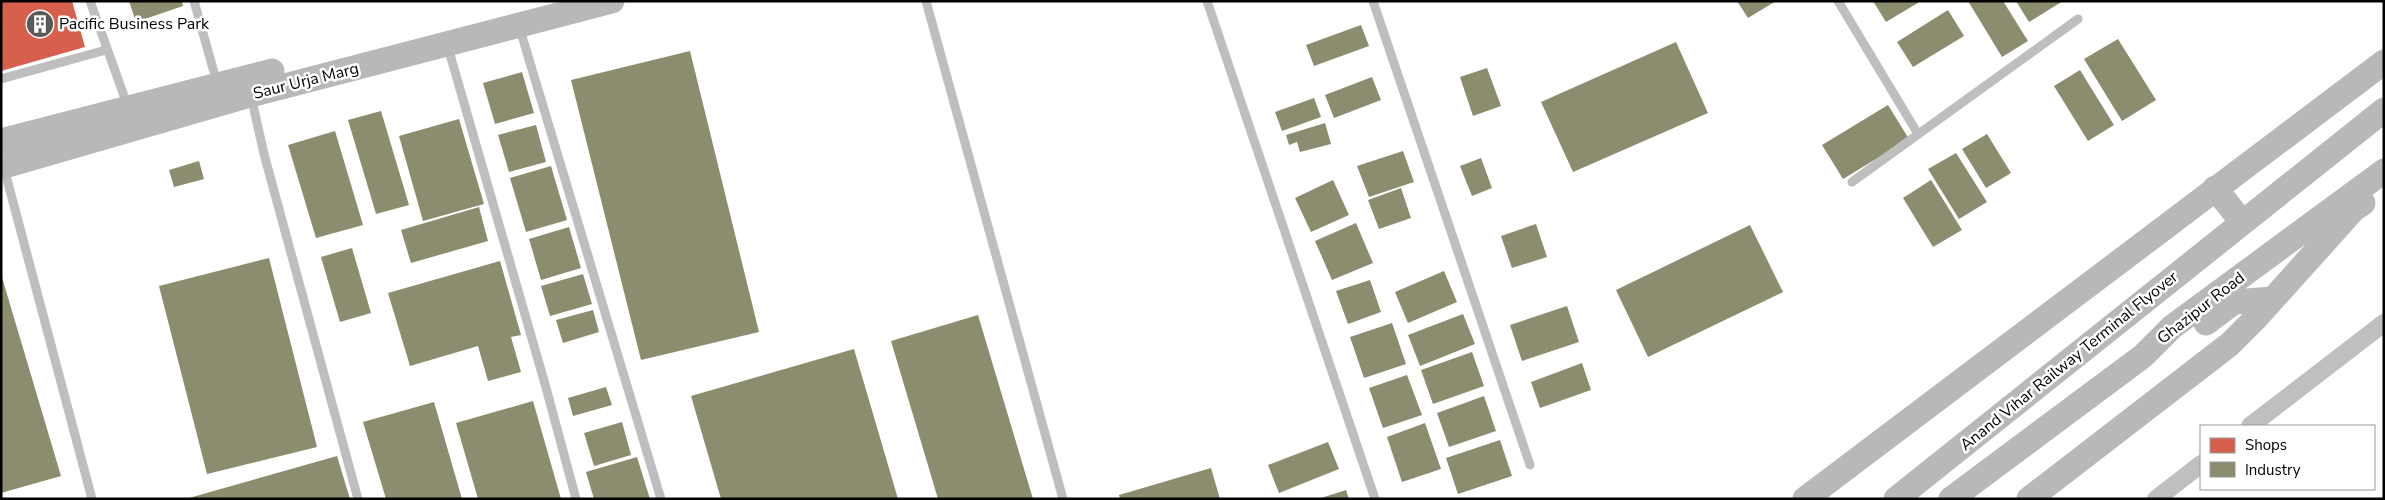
<svg xmlns="http://www.w3.org/2000/svg" width="2385" height="500" font-family="'Nunito Sans',sans-serif">
<rect width="100%" height="100%" fill="#fff"/>
<path fill="#d6604d" d="M 1,1 L 72,1 L 85,47 L 1,71 Z"/>
<path fill="#8c8c6e" d="M 129,1 L 182,1 L 183,6 L 136,22 Z
M 1737,1 L 1776,1 L 1748,18 Z
M 1873,1 L 1921,1 L 1886,22 Z
M 1968,1 L 2003,1 L 2028,41 L 2002,57 Z
M 2016,1 L 2063,1 L 2029,22 Z
M 1948,10 L 1964,36 L 1913,67 L 1897,42 Z
M 1361,25 L 1369,46 L 1314,66 L 1306,45 Z
M 2118,39 L 2156,100 L 2122,121 L 2084,59 Z
M 1676,42 L 1708,113 L 1573,172 L 1541,102 Z
M 690,51 L 759,332 L 641,360 L 571,80 Z
M 1487,68 L 1501,106 L 1473,116 L 1460,77 Z
M 2080,70 L 2114,125 L 2088,141 L 2054,86 Z
M 522,72 L 534,113 L 495,124 L 483,83 Z
M 1372,77 L 1381,100 L 1334,118 L 1325,95 Z
M 1314,98 L 1321,117 L 1282,131 L 1275,112 Z
M 1888,105 L 1909,139 L 1843,179 L 1822,145 Z
M 381,111 L 409,205 L 376,214 L 348,120 Z
M 459,119 L 484,204 L 423,221 L 399,136 Z
M 1325,123 L 1331,144 L 1300,152 L 1297,142 L 1289,145 L 1286,135 Z
M 536,125 L 546,162 L 509,172 L 498,135 Z
M 335,131 L 363,225 L 316,238 L 288,145 Z
M 1987,134 L 2011,173 L 1986,188 L 1962,149 Z
M 1403,151 L 1414,182 L 1369,197 L 1357,166 Z
M 1956,153 L 1987,202 L 1959,219 L 1928,169 Z
M 1481,158 L 1492,188 L 1472,196 L 1460,166 Z
M 199,161 L 204,179 L 174,187 L 169,170 Z
M 551,166 L 567,220 L 526,232 L 510,178 Z
M 1333,180 L 1349,215 L 1311,232 L 1295,198 Z
M 1931,180 L 1962,230 L 1933,247 L 1903,198 Z
M 1401,188 L 1411,218 L 1379,229 L 1368,200 Z
M 479,207 L 488,241 L 411,263 L 401,230 Z
M 1356,223 L 1373,263 L 1332,280 L 1315,241 Z
M 1536,224 L 1547,257 L 1512,268 L 1501,236 Z
M 1750,225 L 1783,292 L 1648,357 L 1616,290 Z
M 569,227 L 581,268 L 541,280 L 529,239 Z
M 352,248 L 371,313 L 340,322 L 321,257 Z
M 269,258 L 317,447 L 207,474 L 159,286 Z
M 500,261 L 521,335 L 511,337 L 521,372 L 488,381 L 478,346 L 410,366 L 388,293 Z
M 1444,271 L 1457,302 L 1408,323 L 1395,292 Z
M 1,274 L 61,476 L 1,493 Z
M 583,274 L 592,304 L 550,316 L 541,286 Z
M 1370,280 L 1381,312 L 1348,324 L 1336,291 Z
M 1567,306 L 1579,342 L 1522,361 L 1510,325 Z
M 593,310 L 599,332 L 563,343 L 556,320 Z
M 1463,314 L 1475,344 L 1420,366 L 1408,335 Z
M 978,315 L 1033,499 L 938,499 L 891,341 Z
M 1392,323 L 1406,364 L 1364,378 L 1350,337 Z
M 854,349 L 898,499 L 721,499 L 691,396 Z
M 1472,352 L 1484,386 L 1433,404 L 1421,370 Z
M 1582,363 L 1591,390 L 1540,408 L 1531,382 Z
M 1407,375 L 1422,415 L 1383,428 L 1369,388 Z
M 606,387 L 612,405 L 573,416 L 568,398 Z
M 1484,396 L 1496,431 L 1449,447 L 1437,413 Z
M 533,401 L 561,499 L 478,499 L 456,423 Z
M 434,402 L 462,499 L 386,499 L 363,422 Z
M 622,422 L 631,455 L 594,466 L 584,433 Z
M 1425,423 L 1441,469 L 1402,482 L 1387,437 Z
M 1500,440 L 1512,476 L 1458,494 L 1446,458 Z
M 1328,442 L 1339,469 L 1279,493 L 1268,465 Z
M 337,456 L 350,499 L 189,499 L 189,498 Z
M 637,457 L 650,499 L 594,499 L 586,472 Z
M 1211,468 L 1220,499 L 1120,499 L 1119,495 Z
M 1346,490 L 1349,499 L 1321,499 L 1321,498 Z"/>
<g fill="none" stroke-linecap="round" stroke-linejoin="round">
<path stroke="#bfbfbf" stroke-width="18" d="M 2250,426 L 2384,323
M 2156,499 L 2201,464"/>
<path stroke="#bebebe" stroke-width="9" d="M 90,1 L 128,107
M 194,1 L 217,83
M 926,1 L 1063,499
M 1207,1 L 1375,499
M 1373,1 L 1530,465
M 1838,1 L 1918,134
M 519,26 L 661,499
M 447,44 L 545,384 L 576,499
M 1,79 L 106,50
M 251,96 L 264,154 L 358,499
M 4,168 L 92,499
M 1852,182 L 2078,19"/>
<path stroke="#b8b8b8" stroke-width="25" d="M 1,141 L 272,71
M 1,167 L 250,95 L 612,1
M 2215,188 L 2242,222
M 2206,323 L 2234,302 L 2272,299
M 1805,499 L 2384,62
M 1896,499 L 2384,110
M 1951,499 L 2143,356 L 2172,327 L 2384,171
M 2029,499 L 2230,344 L 2256,318 L 2354,209 L 2363,203"/>
</g>
<defs>
<symbol id="building-disc" viewBox="-11 -11 22 22"><circle r="9.5" fill="#595959" stroke="#fff"/><path d="M-4-6H4V6H1V3H-1V6H-4ZM-2.5-4.3h1.7v1.8h-1.7ZM.8-4.3h1.7v1.8H.8ZM-2.5-1h1.7V.8h-1.7ZM.8-1h1.7V.8H.8Z" fill="#fff"/></symbol>
</defs>
<g fill-rule="evenodd">
<use href="#building-disc" x="24" y="8" width="32" height="32"/>
</g>
<g text-anchor="middle" dominant-baseline="central" stroke-width="5" stroke-linejoin="round" paint-order="stroke">
<g font-size="16" fill="#000" stroke="#fff" text-anchor="start">
<text x="59" y="24">Pacific Business Park</text>
</g>
<g font-size="16" fill="#000" stroke="#fff">
<text transform="translate(306 81) rotate(-14)">Saur Urja Marg</text>
<text transform="translate(2201 308) rotate(-38)">Ghazipur Road</text>
<text transform="translate(2069 361) rotate(-39)">Anand Vihar Railway Terminal Flyover</text>
</g>
</g>
<rect width="2385" height="500" fill="none" stroke="#000000" stroke-width="5"/>
<rect x="2200" y="425" width="175" height="65" fill="#ffffff" stroke="#999999"/>
<rect x="2210" y="438" width="25" height="15" fill="#d6604d" stroke="#999999"/>
<text x="2245" y="450" font-size="15" fill="#000000">Shops</text>
<rect x="2210" y="462" width="25" height="15" fill="#8c8c6e" stroke="#999999"/>
<text x="2245" y="475" font-size="15" fill="#000000">Industry</text>
</svg>
